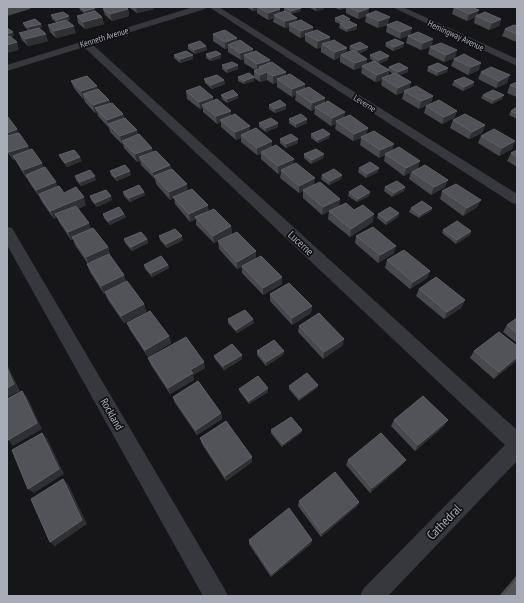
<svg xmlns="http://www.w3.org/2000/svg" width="524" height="603" font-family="'PT Sans Narrow',sans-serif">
<rect width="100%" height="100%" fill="#161618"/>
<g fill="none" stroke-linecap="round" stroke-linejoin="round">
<path fill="#37383d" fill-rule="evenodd" d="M 193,7 L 206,7 L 205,9 L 92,44 L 517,430 L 517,461 L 388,596 L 360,596 L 364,588 L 505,445 L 84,47 L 7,71 L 7,65 Z
M 209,7 L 219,7 L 517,194 L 517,204 L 512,203 Z
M 392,7 L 403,7 L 517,59 L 517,66 Z
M 7,227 L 12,228 L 224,588 L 228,596 L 203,596 L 7,245 Z"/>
<path fill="#45474d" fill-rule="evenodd" d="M 12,7 L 32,7 L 30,9 L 7,16 L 7,8 Z"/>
</g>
<path fill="#47494d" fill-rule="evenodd" d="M 79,7 L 96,12 L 102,17 L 104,24 L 85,29 L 78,23 L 77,16 L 85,14 L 80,10 Z
M 130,7 L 154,7 L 154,9 L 137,13 L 130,8 Z
M 246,7 L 276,7 L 280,13 L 285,11 L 284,11 L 284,7 L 301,8 L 301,11 L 291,14 L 297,18 L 296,21 L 313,27 L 312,32 L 330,37 L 329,42 L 347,48 L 346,53 L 352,51 L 349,49 L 350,46 L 367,50 L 358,54 L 367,59 L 366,64 L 374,61 L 370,59 L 370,55 L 388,60 L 378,64 L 388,70 L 389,67 L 408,72 L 399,75 L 411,82 L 409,89 L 433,96 L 431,103 L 419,109 L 402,99 L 404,92 L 396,95 L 381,85 L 382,80 L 375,82 L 361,73 L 362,67 L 354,70 L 340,62 L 340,57 L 334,60 L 321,52 L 321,47 L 317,49 L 305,41 L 305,36 L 300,38 L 289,31 L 289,27 L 285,28 L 273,22 L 274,18 L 268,20 L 257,13 L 257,10 L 253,11 ZM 389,71 L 393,74 L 388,76 Z
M 310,7 L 324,7 L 324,9 L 316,11 L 310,8 Z
M 334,7 L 366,7 L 369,14 L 389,24 L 412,28 L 410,35 L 400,39 L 386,32 L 387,25 L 378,28 L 365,22 L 366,16 L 358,19 L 346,13 L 346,8 L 340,10 Z
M 454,7 L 477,16 L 501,19 L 499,26 L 489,30 L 474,23 L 475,17 L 467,21 L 452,14 Z
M 103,9 L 128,9 L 129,16 L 112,21 L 105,15 Z
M 51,15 L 70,20 L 67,20 L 76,33 L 56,38 L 50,32 L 48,25 L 57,23 L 52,19 Z
M 335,18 L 350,22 L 357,29 L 347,32 L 339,28 L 340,24 L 335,22 Z
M 23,23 L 41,24 L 42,27 L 39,28 L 48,41 L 28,46 L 22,40 L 19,33 L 29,31 L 24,26 Z
M 517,26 L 517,42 L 502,36 L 505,29 Z
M 213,34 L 237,38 L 237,42 L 253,49 L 253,52 L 270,63 L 286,76 L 305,84 L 305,89 L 325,98 L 324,103 L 345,118 L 368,128 L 366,135 L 392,150 L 445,187 L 431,195 L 409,179 L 411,172 L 404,176 L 384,161 L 385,155 L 379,158 L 360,145 L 361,138 L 353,141 L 335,129 L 336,124 L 331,126 L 314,114 L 315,109 L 311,111 L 295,100 L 296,95 L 292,97 L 277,87 L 277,82 L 273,84 L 267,80 L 260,82 L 254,78 L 254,81 L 244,84 L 238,81 L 238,77 L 254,77 L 254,71 L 255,70 L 244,63 L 244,59 L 241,60 L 228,52 L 228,48 L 225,49 L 213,41 Z
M 408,36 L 432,46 L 421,50 L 406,43 Z
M 386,43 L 404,43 L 403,47 L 393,51 L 385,46 Z
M 188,45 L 206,46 L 207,50 L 195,54 L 188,49 Z
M 430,47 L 455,58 L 444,62 L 428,54 Z
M 206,54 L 221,54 L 221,58 L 211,61 L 206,58 Z
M 174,55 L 193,59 L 180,63 L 174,58 Z
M 454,59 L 479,70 L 468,75 L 451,66 Z
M 222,65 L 238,69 L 227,73 L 222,69 Z
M 428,67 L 447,72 L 437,76 L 427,71 Z
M 481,72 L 507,83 L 496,88 L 478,79 Z
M 204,79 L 224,80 L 225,84 L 212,89 L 205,83 Z
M 71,81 L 98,89 L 109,100 L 110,103 L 123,114 L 124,118 L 153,152 L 170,165 L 171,169 L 188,191 L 208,205 L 208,211 L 231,226 L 232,234 L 214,243 L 196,225 L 196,219 L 190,222 L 175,204 L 174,198 L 170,200 L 156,184 L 155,179 L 141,165 L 140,161 L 137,162 L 124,148 L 123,144 L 122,144 L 110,132 L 109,128 L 98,116 L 97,112 L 95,113 L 85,102 L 84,99 L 83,99 L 74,88 Z
M 454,81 L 474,82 L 473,86 L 463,91 L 452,85 Z
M 517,82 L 517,97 L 507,93 L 510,85 Z
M 186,91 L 214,101 L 231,116 L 250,126 L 250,131 L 272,141 L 272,147 L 293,165 L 314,185 L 340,199 L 339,206 L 322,215 L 303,198 L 303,191 L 299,193 L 280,178 L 281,172 L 278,174 L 261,159 L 261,154 L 257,155 L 241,142 L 241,138 L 236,140 L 221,127 L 221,122 L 217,124 L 203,112 L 203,108 L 200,109 L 187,99 Z
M 221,95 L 238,95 L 238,98 L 227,103 L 222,99 Z
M 483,95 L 502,99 L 492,104 L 481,98 Z
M 269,105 L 286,109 L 275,113 L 269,109 Z
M 426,106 L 457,111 L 454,118 L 442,124 L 424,113 Z
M 517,107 L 517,119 L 509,115 L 511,111 Z
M 7,118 L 28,146 L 30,150 L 58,187 L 64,193 L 86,205 L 78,209 L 91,229 L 108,247 L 110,255 L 109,255 L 124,275 L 126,282 L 144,304 L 146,312 L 124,323 L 108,300 L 105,293 L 104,294 L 90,272 L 87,264 L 88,264 L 75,245 L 73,239 L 71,240 L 59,222 L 57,217 L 54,219 L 42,202 L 40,198 L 29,182 L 27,178 L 26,178 L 17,163 L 15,159 L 13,160 L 7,151 Z
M 289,119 L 307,119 L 307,123 L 296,128 L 289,123 Z
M 453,120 L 485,125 L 482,133 L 469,139 L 450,128 Z
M 259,123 L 278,123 L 278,127 L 266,132 L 259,127 Z
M 311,134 L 329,138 L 318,143 L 311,138 Z
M 481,136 L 512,149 L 499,156 L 478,143 Z
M 280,139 L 298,139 L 298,143 L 286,148 L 280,143 Z
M 517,150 L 517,167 L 507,161 L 511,153 Z
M 304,154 L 324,154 L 323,158 L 311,164 L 304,158 Z
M 59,155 L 82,161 L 67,167 L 61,159 Z
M 359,168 L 378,172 L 366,178 L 358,172 Z
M 110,171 L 131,175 L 117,181 L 111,175 Z
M 322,175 L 342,175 L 341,179 L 329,185 L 321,179 Z
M 75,176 L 96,180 L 81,186 L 76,180 Z
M 385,187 L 405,187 L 404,191 L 392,197 L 384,191 Z
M 442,191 L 481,200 L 477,207 L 463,216 L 440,199 Z
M 123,192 L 144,192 L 145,195 L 130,202 L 124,196 Z
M 349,192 L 370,192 L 369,196 L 357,202 L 348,196 Z
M 90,196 L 112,200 L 97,207 L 91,200 Z
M 411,208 L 432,208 L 431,211 L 419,218 L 409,212 Z
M 354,210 L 373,222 L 350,237 L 328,219 L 329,211 Z
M 399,213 L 398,217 L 386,225 L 377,218 L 378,214 Z
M 103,214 L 124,214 L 126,217 L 110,225 L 104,218 Z
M 443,230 L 471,231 L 470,235 L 456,244 L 442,233 Z
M 159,236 L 183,240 L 167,248 L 160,240 Z
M 356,236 L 394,253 L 378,263 L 355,243 Z
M 124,239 L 147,239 L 148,243 L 132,251 L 125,243 Z
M 218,241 L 256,258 L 282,277 L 282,284 L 263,295 L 242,273 L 242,267 L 237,269 L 219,249 Z
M 387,260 L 430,271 L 427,278 L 410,289 L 385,268 Z
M 144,265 L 168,265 L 169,268 L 152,277 L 145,269 Z
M 419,289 L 465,300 L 461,308 L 444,319 L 416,296 Z
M 270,294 L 312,306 L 311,313 L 292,325 L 270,301 Z
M 517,318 L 517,343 L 503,332 L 507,325 Z
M 228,319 L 254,323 L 237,333 L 228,323 Z
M 127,323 L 169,336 L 171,343 L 148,357 L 130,330 Z
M 299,326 L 343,345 L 323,359 L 298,332 Z
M 257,351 L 284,354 L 266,366 L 257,355 Z
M 474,351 L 517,360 L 494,379 L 470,358 Z
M 214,356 L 242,359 L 224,370 L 215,359 Z
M 148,358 L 205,368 L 193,375 L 194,380 L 170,394 L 151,365 Z
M 318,385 L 317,388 L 299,401 L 289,389 L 289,386 Z
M 239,389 L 268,392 L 249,404 L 240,392 Z
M 173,397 L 221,413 L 222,419 L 197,435 L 175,403 Z
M 394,420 L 444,426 L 415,451 L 391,426 Z
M 271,430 L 302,430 L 301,433 L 282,447 L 271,433 Z
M 200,438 L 252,462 L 226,481 L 202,444 Z
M 348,460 L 402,465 L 370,493 L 346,465 Z
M 299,501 L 359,502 L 357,506 L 321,537 L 298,506 Z
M 249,540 L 311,544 L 271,577 L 249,544 Z
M 517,575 L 517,596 L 499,596 Z"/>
<path fill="#2f3033" d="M 136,7 L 154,7 L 154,9 L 137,13 Z
M 253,7 L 257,7 L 257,10 L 253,11 Z
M 319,7 L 324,7 L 324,9 L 316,11 L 316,8 Z
M 340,7 L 346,7 L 346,8 L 340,10 Z
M 95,8 L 96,12 L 86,14 L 85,11 Z
M 301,8 L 301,11 L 291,14 L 291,11 Z
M 369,8 L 368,15 L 366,15 L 366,16 L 358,19 L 359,12 Z
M 128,9 L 129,16 L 112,21 L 110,14 Z
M 280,9 L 280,16 L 274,15 L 274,18 L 268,20 L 268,13 Z
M 479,10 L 477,17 L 476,16 L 475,17 L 467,21 L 469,14 Z
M 69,16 L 70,20 L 58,23 L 57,20 Z
M 102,17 L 104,24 L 85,29 L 83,22 Z
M 390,17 L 388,24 L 378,28 L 379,21 Z
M 297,18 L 296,25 L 289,24 L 289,27 L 285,28 L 285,21 Z
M 350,19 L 350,23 L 342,25 L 342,22 Z
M 501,19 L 499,26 L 489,30 L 492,23 Z
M 41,24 L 42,27 L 29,31 L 28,27 Z
M 357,25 L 357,29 L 347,32 L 347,29 Z
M 74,26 L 76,33 L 56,38 L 54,31 Z
M 313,27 L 312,34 L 305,34 L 305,36 L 300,38 L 301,31 Z
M 412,28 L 410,35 L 400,39 L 401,32 Z
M 13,32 L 14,36 L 7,38 L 7,34 Z
M 46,34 L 48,41 L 28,46 L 25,39 Z
M 330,37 L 329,45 L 322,44 L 321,47 L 317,49 L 318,41 Z
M 237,38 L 237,45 L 228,45 L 228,48 L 225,49 L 225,42 Z
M 433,39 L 432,46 L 421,50 L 423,43 Z
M 17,42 L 19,50 L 7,53 L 7,45 Z
M 404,43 L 403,47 L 393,51 L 394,47 Z
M 206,46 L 207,50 L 195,54 L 194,50 Z
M 368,47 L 367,50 L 357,54 L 358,50 Z
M 347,48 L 346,55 L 341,55 L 340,57 L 334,60 L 335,52 Z
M 253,49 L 253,56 L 244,55 L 244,59 L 241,60 L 240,53 Z
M 457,50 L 455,58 L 444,62 L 446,55 Z
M 221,54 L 221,58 L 211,61 L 210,58 Z
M 193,55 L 193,59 L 180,63 L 180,59 Z
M 389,56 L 388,60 L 378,64 L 379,60 Z
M 367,59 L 366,66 L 362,66 L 362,67 L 354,70 L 355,63 Z
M 270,60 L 270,67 L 261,68 L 259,67 L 259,71 L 257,72 L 257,64 Z
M 481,63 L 479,70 L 468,75 L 471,67 Z
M 238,65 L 238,69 L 227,73 L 227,69 Z
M 408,68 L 408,72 L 397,76 L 398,72 Z
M 448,68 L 447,72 L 437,76 L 438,72 Z
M 389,70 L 388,77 L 382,78 L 382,80 L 375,82 L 377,75 Z
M 267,72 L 267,80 L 260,82 L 260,75 Z
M 286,72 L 286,79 L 277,79 L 277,82 L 273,84 L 273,76 Z
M 510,75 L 507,83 L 496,88 L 499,81 Z
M 254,77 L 254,81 L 244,84 L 244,81 Z
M 224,80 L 225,84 L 212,89 L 211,85 Z
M 411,82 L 409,90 L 396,95 L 398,88 Z
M 474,82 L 473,86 L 463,91 L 464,87 Z
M 305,84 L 304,92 L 296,92 L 296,95 L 292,97 L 292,89 Z
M 97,86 L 99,94 L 83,94 L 84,99 L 83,99 L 81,91 Z
M 238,95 L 238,98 L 227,103 L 227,99 Z
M 504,95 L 502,99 L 492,104 L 494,100 Z
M 433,96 L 431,103 L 419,109 L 421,101 Z
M 213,97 L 214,104 L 202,105 L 203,108 L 200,109 L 199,102 Z
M 325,98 L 324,105 L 315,107 L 315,109 L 311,111 L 312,103 Z
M 109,100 L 111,107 L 95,108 L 97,112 L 95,113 L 93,105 Z
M 286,105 L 286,109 L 275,113 L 275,109 Z
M 231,111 L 231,118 L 220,120 L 221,122 L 217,124 L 216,116 Z
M 457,111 L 454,118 L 442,124 L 444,117 Z
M 345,112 L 344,120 L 336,121 L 336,124 L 331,126 L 332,118 Z
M 123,114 L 125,122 L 108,124 L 109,128 L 107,120 Z
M 307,119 L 307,123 L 296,128 L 296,124 Z
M 278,123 L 278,127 L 266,132 L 266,128 Z
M 485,125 L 482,133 L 469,139 L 472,132 Z
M 250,126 L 250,134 L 241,135 L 241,138 L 236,140 L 235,132 Z
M 368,128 L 366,135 L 353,141 L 354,134 Z
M 17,129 L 20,137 L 7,141 L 7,133 Z
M 137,130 L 139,138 L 122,141 L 123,144 L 122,144 L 120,136 Z
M 330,134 L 329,138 L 318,143 L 318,140 Z
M 298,139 L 298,143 L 286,148 L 286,144 Z
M 272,141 L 272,149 L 261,152 L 261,154 L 257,155 L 257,148 Z
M 515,141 L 512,149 L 499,156 L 502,148 Z
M 394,144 L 392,151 L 385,154 L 385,155 L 379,158 L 380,150 Z
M 28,146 L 32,153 L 13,156 L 15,159 L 13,160 L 9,152 Z
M 152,148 L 154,155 L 139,157 L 140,161 L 137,162 L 135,154 Z
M 324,154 L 323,158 L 311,164 L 312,160 Z
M 80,157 L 82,161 L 67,167 L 65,163 Z
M 294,159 L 293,167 L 281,170 L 281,172 L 278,174 L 278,166 Z
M 420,161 L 418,169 L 404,176 L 406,168 Z
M 42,163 L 45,171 L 26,175 L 27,178 L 26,178 L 23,170 Z
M 170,165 L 172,172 L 154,176 L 154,180 L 153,172 Z
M 379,168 L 378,172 L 366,178 L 367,174 Z
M 130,171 L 131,175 L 117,181 L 115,177 Z
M 342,175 L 341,179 L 329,185 L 330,181 Z
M 95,176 L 96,180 L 81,186 L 80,182 Z
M 315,178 L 314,186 L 299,193 L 299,186 Z
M 448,180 L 445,187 L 431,195 L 434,187 Z
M 56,182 L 59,190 L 39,194 L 40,198 L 36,190 Z
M 187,184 L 188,192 L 173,197 L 174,198 L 170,200 L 169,192 Z
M 405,187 L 404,191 L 392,197 L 394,193 Z
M 144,192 L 145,195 L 130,202 L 129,198 Z
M 370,192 L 369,196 L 357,202 L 358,199 Z
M 111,196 L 112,200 L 97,207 L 95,203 Z
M 84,197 L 86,205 L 58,217 L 55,214 L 57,217 L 54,219 L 50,211 Z
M 340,199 L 339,206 L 322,215 L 323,207 Z
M 481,200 L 477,207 L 463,216 L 467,208 Z
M 208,205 L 209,213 L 195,217 L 196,219 L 190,222 L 189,214 Z
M 432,208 L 431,211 L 419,218 L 420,215 Z
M 399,213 L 398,217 L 386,225 L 387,221 Z
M 124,214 L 126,217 L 110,225 L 108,221 Z
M 374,214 L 373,222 L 350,237 L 351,229 Z
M 89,223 L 92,231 L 72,237 L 73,239 L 71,240 L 68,232 Z
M 231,226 L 232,234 L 214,243 L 213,236 Z
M 471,231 L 470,235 L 456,244 L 457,240 Z
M 182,236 L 183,240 L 167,248 L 166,244 Z
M 147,239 L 148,243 L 132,251 L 131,247 Z
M 396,246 L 394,253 L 378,263 L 380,255 Z
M 108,247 L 110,255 L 89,265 L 86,257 Z
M 256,251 L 256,259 L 237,269 L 237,262 Z
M 168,265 L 169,268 L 152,277 L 151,273 Z
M 430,271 L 427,278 L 410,289 L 413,282 Z
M 124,275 L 126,283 L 104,294 L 101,286 Z
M 282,277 L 282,284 L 263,295 L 263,288 Z
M 465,300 L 461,308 L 444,319 L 447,312 Z
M 144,304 L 146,312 L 124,323 L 121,316 Z
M 312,306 L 311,313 L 292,325 L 292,318 Z
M 253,319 L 254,323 L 237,333 L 236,330 Z
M 169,336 L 171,343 L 148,357 L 145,350 Z
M 344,339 L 343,345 L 323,359 L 324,352 Z
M 284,351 L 284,354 L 266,366 L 266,362 Z
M 242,355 L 242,359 L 224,370 L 223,366 Z
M 517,357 L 517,360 L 494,379 L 499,372 Z
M 204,362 L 205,368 L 193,375 L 194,380 L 170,394 L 168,388 L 190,370 Z
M 7,364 L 20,391 L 7,397 Z
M 318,385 L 317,388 L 299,401 L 300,398 Z
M 268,388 L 268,392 L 249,404 L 249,401 Z
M 22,391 L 27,397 L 42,429 L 13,446 L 8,440 Z
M 221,413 L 222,419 L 197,435 L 196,430 Z
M 448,420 L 444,426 L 415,451 L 418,445 Z
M 302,430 L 301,433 L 282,447 L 283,444 Z
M 42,433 L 47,438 L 64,474 L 34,493 L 28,489 Z
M 252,457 L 252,462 L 226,481 L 225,476 Z
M 406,460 L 402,465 L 370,493 L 372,488 Z
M 63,479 L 68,484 L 87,524 L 55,546 L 50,542 Z
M 359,502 L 357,506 L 321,537 L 322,533 Z
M 312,540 L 311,544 L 271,577 L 272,574 Z"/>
<path fill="#525359" stroke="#5f6168" d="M 79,7 L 93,7 L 95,8 L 85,11 Z
M 109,7 L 125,7 L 128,9 L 110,14 L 103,9 Z
M 258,7 L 276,7 L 280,9 L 268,13 Z
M 284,7 L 299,7 L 301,8 L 291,11 Z
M 349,7 L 366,7 L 369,8 L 359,12 Z
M 454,7 L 471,7 L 479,10 L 469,14 Z
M 95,11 L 102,17 L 83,22 L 77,16 Z
M 285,11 L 297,18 L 285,21 L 274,15 Z
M 376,11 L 390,17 L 379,21 L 366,15 Z
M 63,12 L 69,16 L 57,20 L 51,15 Z
M 485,12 L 501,19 L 492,23 L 476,16 Z
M 343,15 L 350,19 L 342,22 L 335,18 Z
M 35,19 L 41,24 L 28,27 L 23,23 Z
M 66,20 L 74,26 L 54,31 L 48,25 Z
M 301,20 L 313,27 L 301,31 L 289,24 Z
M 349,21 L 357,25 L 347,29 L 340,24 Z
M 397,21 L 412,28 L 401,32 L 387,25 Z
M 514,25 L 517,26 L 517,34 L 505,29 Z
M 7,28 L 13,32 L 7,34 Z
M 39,28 L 46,34 L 25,39 L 19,33 Z
M 225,30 L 237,38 L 225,42 L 213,34 Z
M 317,30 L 330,37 L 318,41 L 305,34 Z
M 418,32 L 433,39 L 423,43 L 408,36 Z
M 10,36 L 17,42 L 7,45 L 7,37 Z
M 395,39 L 404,43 L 394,47 L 386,43 Z
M 240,40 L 253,49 L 240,53 L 228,45 Z
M 334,40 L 347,48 L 335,52 L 322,44 Z
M 200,41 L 206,46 L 194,50 L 188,45 Z
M 360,42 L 368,47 L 358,50 L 350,46 Z
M 441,43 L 457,50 L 446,55 L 430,47 Z
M 353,50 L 367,59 L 355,63 L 341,55 Z
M 186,51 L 193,55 L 180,59 L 174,55 Z
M 216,51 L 221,54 L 210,58 L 206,54 Z
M 256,51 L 270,60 L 257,64 L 244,55 Z
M 380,51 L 389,56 L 379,60 L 370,55 Z
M 464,54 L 481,63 L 471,67 L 454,59 Z
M 374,61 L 389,70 L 377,75 L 362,66 Z
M 232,62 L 238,65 L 227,69 L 222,65 Z
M 272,62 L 286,72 L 273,76 L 267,72 L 260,75 L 254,71 L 261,68 L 259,67 Z
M 399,63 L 408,68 L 398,72 L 389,67 Z
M 438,63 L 448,68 L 438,72 L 428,67 Z
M 491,67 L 510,75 L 499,81 L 481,72 Z
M 249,73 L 254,77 L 244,81 L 238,77 Z
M 395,73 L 411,82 L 398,88 L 382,78 Z
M 290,74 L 305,84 L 292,89 L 277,79 Z
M 217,75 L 224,80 L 211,85 L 204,79 Z
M 87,76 L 97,86 L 81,91 L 71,81 Z
M 464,77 L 474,82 L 464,87 L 454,81 Z
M 517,82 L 517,88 L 510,85 Z
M 200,86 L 213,97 L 199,102 L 186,91 Z
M 416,86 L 433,96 L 421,101 L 404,91 Z
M 309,87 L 325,98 L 312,103 L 296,92 Z
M 98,89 L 109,100 L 93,105 L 83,94 Z
M 233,90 L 238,95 L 227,99 L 221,95 Z
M 493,90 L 504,95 L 494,100 L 483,95 Z
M 217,99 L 231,111 L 216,116 L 202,105 Z
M 280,100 L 286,105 L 275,109 L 269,105 Z
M 439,100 L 457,111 L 444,117 L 426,106 Z
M 328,101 L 345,112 L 332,118 L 315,107 Z
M 112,103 L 123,114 L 107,120 L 95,108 Z
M 517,107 L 517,114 L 511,111 Z
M 235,114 L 250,126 L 235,132 L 220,120 Z
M 301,114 L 307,119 L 296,124 L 289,119 Z
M 465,114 L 485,125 L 472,132 L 453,120 Z
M 350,115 L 368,128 L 354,134 L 336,121 Z
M 8,117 L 17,129 L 7,133 L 7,118 Z
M 125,118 L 137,130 L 120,136 L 108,124 Z
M 271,118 L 278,123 L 266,128 L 259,123 Z
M 256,128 L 272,141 L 257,148 L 241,135 Z
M 323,129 L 330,134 L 318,140 L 311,134 Z
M 494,129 L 515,141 L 502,148 L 481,136 Z
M 374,131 L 394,144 L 380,150 L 361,137 Z
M 19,133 L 28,146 L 9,152 L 7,149 L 7,136 Z
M 139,134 L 152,148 L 135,154 L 122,141 Z
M 291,134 L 298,139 L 286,144 L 280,139 Z
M 276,145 L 294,159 L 278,166 L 261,152 Z
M 399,147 L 420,161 L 406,168 L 385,154 Z
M 32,149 L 42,163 L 23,170 L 13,156 Z
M 316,149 L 324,154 L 312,160 L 304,154 Z
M 74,150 L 80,157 L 65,163 L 59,155 Z
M 517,150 L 517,157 L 511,153 Z
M 156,151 L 170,165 L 153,172 L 139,157 Z
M 370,162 L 379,168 L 367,174 L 359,168 Z
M 296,163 L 315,178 L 299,186 L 281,170 Z
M 125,165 L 130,171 L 115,177 L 110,171 Z
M 425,165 L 448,180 L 434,187 L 412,172 Z
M 45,167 L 56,182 L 36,190 L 26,175 Z
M 172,169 L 187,184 L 169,192 L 154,176 Z
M 334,169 L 342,175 L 330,181 L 322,175 Z
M 90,170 L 95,176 L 80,182 L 75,176 Z
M 397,181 L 405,187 L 394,193 L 385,187 Z
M 320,182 L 340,199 L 323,207 L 303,190 Z
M 456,184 L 481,200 L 467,208 L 442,191 Z
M 139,185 L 144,192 L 129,198 L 123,192 Z
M 361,185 L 370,192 L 358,199 L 349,192 Z
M 59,186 L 64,193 L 76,187 L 84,197 L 50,211 L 39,194 Z
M 192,189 L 208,205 L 189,214 L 173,197 Z
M 106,190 L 111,196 L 95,203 L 90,196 Z
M 422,201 L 432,208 L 420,215 L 411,208 Z
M 346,203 L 354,210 L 363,205 L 374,214 L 351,229 L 329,211 Z
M 76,206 L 89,223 L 68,232 L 55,214 Z
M 119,207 L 124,214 L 108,221 L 103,214 Z
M 390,207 L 399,213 L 387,221 L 378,214 Z
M 214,209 L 231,226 L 213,236 L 195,217 Z
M 457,221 L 471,231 L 457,240 L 443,230 Z
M 373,227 L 396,246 L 380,255 L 356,236 Z
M 93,228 L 108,247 L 86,257 L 72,237 Z
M 175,229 L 182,236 L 166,244 L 159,236 Z
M 141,232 L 147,239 L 131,247 L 124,239 Z
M 237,232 L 256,251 L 237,262 L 218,241 Z
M 404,250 L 430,271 L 413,282 L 387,260 Z
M 109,254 L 124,275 L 101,286 L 87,264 Z
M 161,256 L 168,265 L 151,273 L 144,265 Z
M 261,256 L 282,277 L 263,288 L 242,266 Z
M 436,277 L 465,300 L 447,312 L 419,289 Z
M 127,281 L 144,304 L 121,316 L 105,292 Z
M 289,283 L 312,306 L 292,318 L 270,294 Z
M 245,310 L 253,319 L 236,330 L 228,319 Z
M 150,311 L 169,336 L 145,350 L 127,323 Z
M 319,313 L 344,339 L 324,352 L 299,326 Z
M 517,318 L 517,333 L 507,325 Z
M 499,332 L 517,346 L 517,357 L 499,372 L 474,351 Z
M 186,337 L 204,362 L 190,370 L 193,373 L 168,388 L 148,358 Z
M 274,340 L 284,351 L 266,362 L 257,351 Z
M 232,344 L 242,355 L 223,366 L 214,356 Z
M 7,368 L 14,384 L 7,388 Z
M 307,373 L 318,385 L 300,398 L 289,386 Z
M 258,376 L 268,388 L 249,401 L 239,389 Z
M 198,381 L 221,413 L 196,430 L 173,397 Z
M 22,391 L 37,423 L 8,440 L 7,439 L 7,399 Z
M 423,396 L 448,420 L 418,445 L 394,420 Z
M 291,417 L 302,430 L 283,444 L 271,430 Z
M 226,421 L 252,457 L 225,476 L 200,438 Z
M 42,433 L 59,469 L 28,489 L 12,450 Z
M 381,433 L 406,460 L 372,488 L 348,460 Z
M 335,472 L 359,502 L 322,533 L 299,501 Z
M 63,479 L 82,520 L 50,542 L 31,499 Z
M 289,508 L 312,540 L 272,574 L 249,540 Z
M 517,580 L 517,596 L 504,596 Z"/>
<g text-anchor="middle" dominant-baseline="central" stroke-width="3.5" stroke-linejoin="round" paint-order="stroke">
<g font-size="9" fill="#a8adb8" stroke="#111113">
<text transform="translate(456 35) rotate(25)">Hemingway Avenue</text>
<text transform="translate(104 37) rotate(-17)">Kenneth Avenue</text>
<text transform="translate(365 103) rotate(32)">Leverne</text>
</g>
<g font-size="11" fill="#a8adb8" stroke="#111113">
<text transform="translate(301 243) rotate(43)">Lucerne</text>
<text transform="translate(112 414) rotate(60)">Rockland</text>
</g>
<g font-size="13" fill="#a8adb8" stroke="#111113">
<text transform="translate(444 522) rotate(-46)">Cathedral</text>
</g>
</g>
<rect width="524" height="603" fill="none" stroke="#a8adb8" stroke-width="16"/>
</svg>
